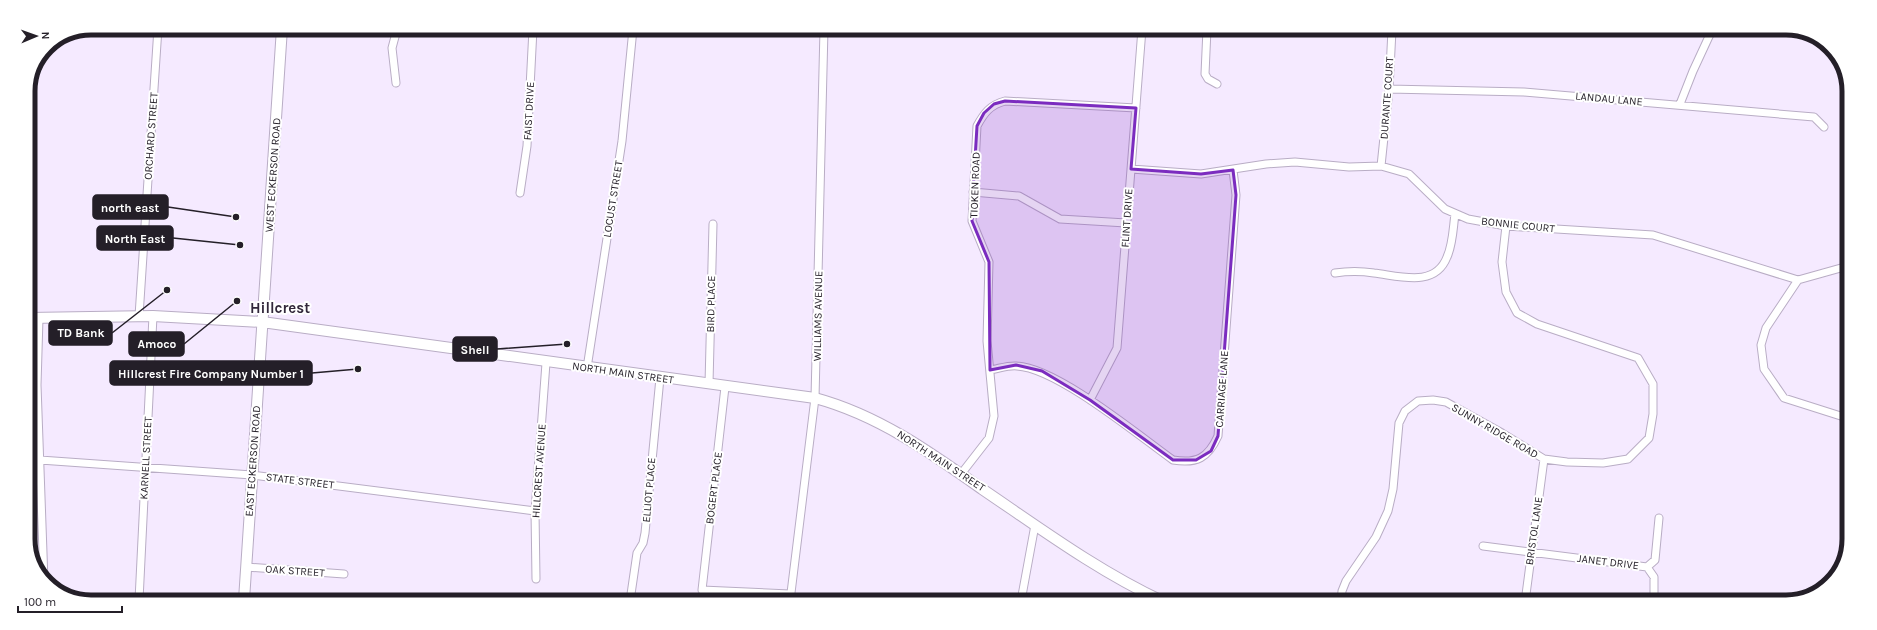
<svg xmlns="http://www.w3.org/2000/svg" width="1877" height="630" font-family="Karla,sans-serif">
<rect width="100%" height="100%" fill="#f5eaff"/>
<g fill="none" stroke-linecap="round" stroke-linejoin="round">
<defs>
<path id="street" d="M 395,28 L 396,33 L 392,48 L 396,83
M 1207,29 L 1205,74 L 1208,79 L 1217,84
M 1389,89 L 1524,92 L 1814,117 L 1824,127
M 1680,104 L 1693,71 L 1712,30
M 1381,166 L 1389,89 L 1392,30
M 1131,169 L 1201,174 L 1266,164 L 1295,162 L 1349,167 L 1381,166 L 1409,174 L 1445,209 L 1468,219 L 1506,226 L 1653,235 L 1798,280
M 973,192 L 1019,196 L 1060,219 L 1126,223
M 520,193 L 527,146 L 533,29
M 28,261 L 31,318
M 1335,273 C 1348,271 1361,271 1374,273 C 1400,276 1435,288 1447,257 C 1453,244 1453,228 1455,214
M 139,316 L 158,28
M 39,318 L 37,385 L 44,581
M 587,368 L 622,141 L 633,29
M 990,370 C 998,369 1008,365 1017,366 C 1057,368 1138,435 1173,460 C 1197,464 1208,458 1218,436 L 1236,195 L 1233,170
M 709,384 L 713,224
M 725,387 L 702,590 L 790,594
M 1090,400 L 1117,348 L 1142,29
M 1847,418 L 1784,398 L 1764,369 L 1761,345 L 1766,328 L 1798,280 L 1848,266
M 40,460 L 252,475 L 535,511
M 961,474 L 989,438 L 994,416 L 987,341 L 989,262 L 972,221 L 977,126 C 984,113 990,105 1005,101 L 1136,108
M 1483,546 L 1647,567
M 246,567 L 344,574
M 1647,567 L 1655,560 L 1659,518
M 1647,567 L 1654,577 L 1654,602
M 536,579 L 535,511 L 546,363
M 139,600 L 153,316
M 630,601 L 637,553 L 643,543 L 645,533 L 660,378
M 790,601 L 815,398 L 824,29
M 1021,601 L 1035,525
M 1341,601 L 1342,591 L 1346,581 L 1376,537 L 1388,511 L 1393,489 L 1399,423 L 1405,411 L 1418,401 L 1433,400 L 1446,402 L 1502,433 L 1544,459 L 1567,462 L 1603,463 L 1628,459 L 1649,438 L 1653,414 L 1653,384 L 1638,358 L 1537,324 L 1517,313 L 1506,292 L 1502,262 L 1506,226
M 1525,602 L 1544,459"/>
<path id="secondary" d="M 28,318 L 153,316 L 262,322 L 815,398 C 878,415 930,452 982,489 C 1041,529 1098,571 1162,601
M 244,600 L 282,28"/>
</defs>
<use href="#street" stroke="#b9adc5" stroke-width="9"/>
<use href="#secondary" stroke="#b9adc5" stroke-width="12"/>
<use href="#street" stroke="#fff" stroke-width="7"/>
<use href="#secondary" stroke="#fff" stroke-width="10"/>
</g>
<path fill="#7b2cbf" fill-opacity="0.2" stroke="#7b2cbf" stroke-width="3" stroke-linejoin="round" d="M 1005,101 L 1136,108 L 1131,169 L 1201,174 L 1233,170 L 1236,195 L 1218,436 L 1211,451 L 1196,460 L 1173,460 L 1090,400 L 1042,371 L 1016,365 L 990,370 L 989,262 L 972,221 L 973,192 L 977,126 L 984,113 L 994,104 Z"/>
<g text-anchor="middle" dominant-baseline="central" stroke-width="4" stroke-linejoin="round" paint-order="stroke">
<g font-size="11" fill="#241f28" stroke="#fff">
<text transform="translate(1387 98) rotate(-86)">DURANTE COURT</text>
<text transform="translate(1609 99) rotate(5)">LANDAU LANE</text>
<text transform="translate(529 111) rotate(-87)">FAIST DRIVE</text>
<text transform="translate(151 136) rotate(-86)">ORCHARD STREET</text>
<text transform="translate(273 175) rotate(-86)">WEST ECKERSON ROAD</text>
<text transform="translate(975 185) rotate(-88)">TIOKEN ROAD</text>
<text transform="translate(613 199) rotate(-81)">LOCUST STREET</text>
<text transform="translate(1127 218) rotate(-86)">FLINT DRIVE</text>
<text transform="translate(1518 225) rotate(6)">BONNIE COURT</text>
<text transform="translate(711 304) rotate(-89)">BIRD PLACE</text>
<text transform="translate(818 316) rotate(-89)">WILLIAMS AVENUE</text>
<text transform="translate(623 373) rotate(8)">NORTH MAIN STREET</text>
<text transform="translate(1222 389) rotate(-86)">CARRIAGE LANE</text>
<text transform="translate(1495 431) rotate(30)">SUNNY RIDGE ROAD</text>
<text transform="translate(146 458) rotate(-87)">KARNELL STREET</text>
<text transform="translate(253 461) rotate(-86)">EAST ECKERSON ROAD</text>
<text transform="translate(941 461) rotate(33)">NORTH MAIN STREET</text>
<text transform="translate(539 471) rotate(-86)">HILLCREST AVENUE</text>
<text transform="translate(300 481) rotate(7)">STATE STREET</text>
<text transform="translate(714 488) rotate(-83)">BOGERT PLACE</text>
<text transform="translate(649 490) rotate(-85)">ELLIOT PLACE</text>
<text transform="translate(1534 531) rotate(-82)">BRISTOL LANE</text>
<text transform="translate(1608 562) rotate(7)">JANET DRIVE</text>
<text transform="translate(295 571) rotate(4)">OAK STREET</text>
</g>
<g font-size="15" font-weight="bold" fill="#32283b" stroke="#fff">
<text x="280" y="308">Hillcrest</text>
</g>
</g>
<path d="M0 0H1877V630H0ZM91 35H1786A56 56 0 0 1 1842 91V539A56 56 0 0 1 1786 595H91A56 56 0 0 1 35 539V91A56 56 0 0 1 91 35Z" fill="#fff" fill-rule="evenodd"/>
<path fill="none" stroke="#241f28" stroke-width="5" d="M91 35H1786A56 56 0 0 1 1842 91V539A56 56 0 0 1 1786 595H91A56 56 0 0 1 35 539V91A56 56 0 0 1 91 35Z"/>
<path fill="none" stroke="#241f28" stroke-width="1.5" d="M236 217L168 207M240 245L173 238M167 290L112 333M237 301L184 344M567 344L497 349M358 369L312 373"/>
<g fill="#241f28" stroke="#fff" stroke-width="1.5">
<circle cx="236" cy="217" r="4"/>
<circle cx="240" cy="245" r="4"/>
<circle cx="167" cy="290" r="4"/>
<circle cx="237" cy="301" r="4"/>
<circle cx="567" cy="344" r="4"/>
<circle cx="358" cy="369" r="4"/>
</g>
<g fill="#241f28" stroke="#241f28" stroke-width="1.5">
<rect x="93" y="195" width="75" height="24" rx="4"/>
<rect x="97" y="226" width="76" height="24" rx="4"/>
<rect x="49" y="321" width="63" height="24" rx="4"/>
<rect x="129" y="332" width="55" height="24" rx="4"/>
<rect x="453" y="337" width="44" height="24" rx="4"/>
<rect x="110" y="361" width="202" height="24" rx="4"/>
</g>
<g font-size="12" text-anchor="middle" font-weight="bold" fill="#fff">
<text x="130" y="212">north east</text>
<text x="135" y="243">North East</text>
<text x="81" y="337">TD Bank</text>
<text x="157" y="348">Amoco</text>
<text x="475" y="354">Shell</text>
<text x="211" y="378">Hillcrest Fire Company Number 1</text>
</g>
<g transform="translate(36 36) rotate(88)" stroke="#ffffff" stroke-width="3" paint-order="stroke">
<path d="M0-3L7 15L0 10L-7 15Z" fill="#241f28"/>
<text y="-6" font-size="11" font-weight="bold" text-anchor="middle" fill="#241f28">N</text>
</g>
<path d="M18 606v6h104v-6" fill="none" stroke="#241f28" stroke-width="2"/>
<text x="24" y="606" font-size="12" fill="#241f28" stroke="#ffffff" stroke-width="3" paint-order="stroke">100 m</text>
</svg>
